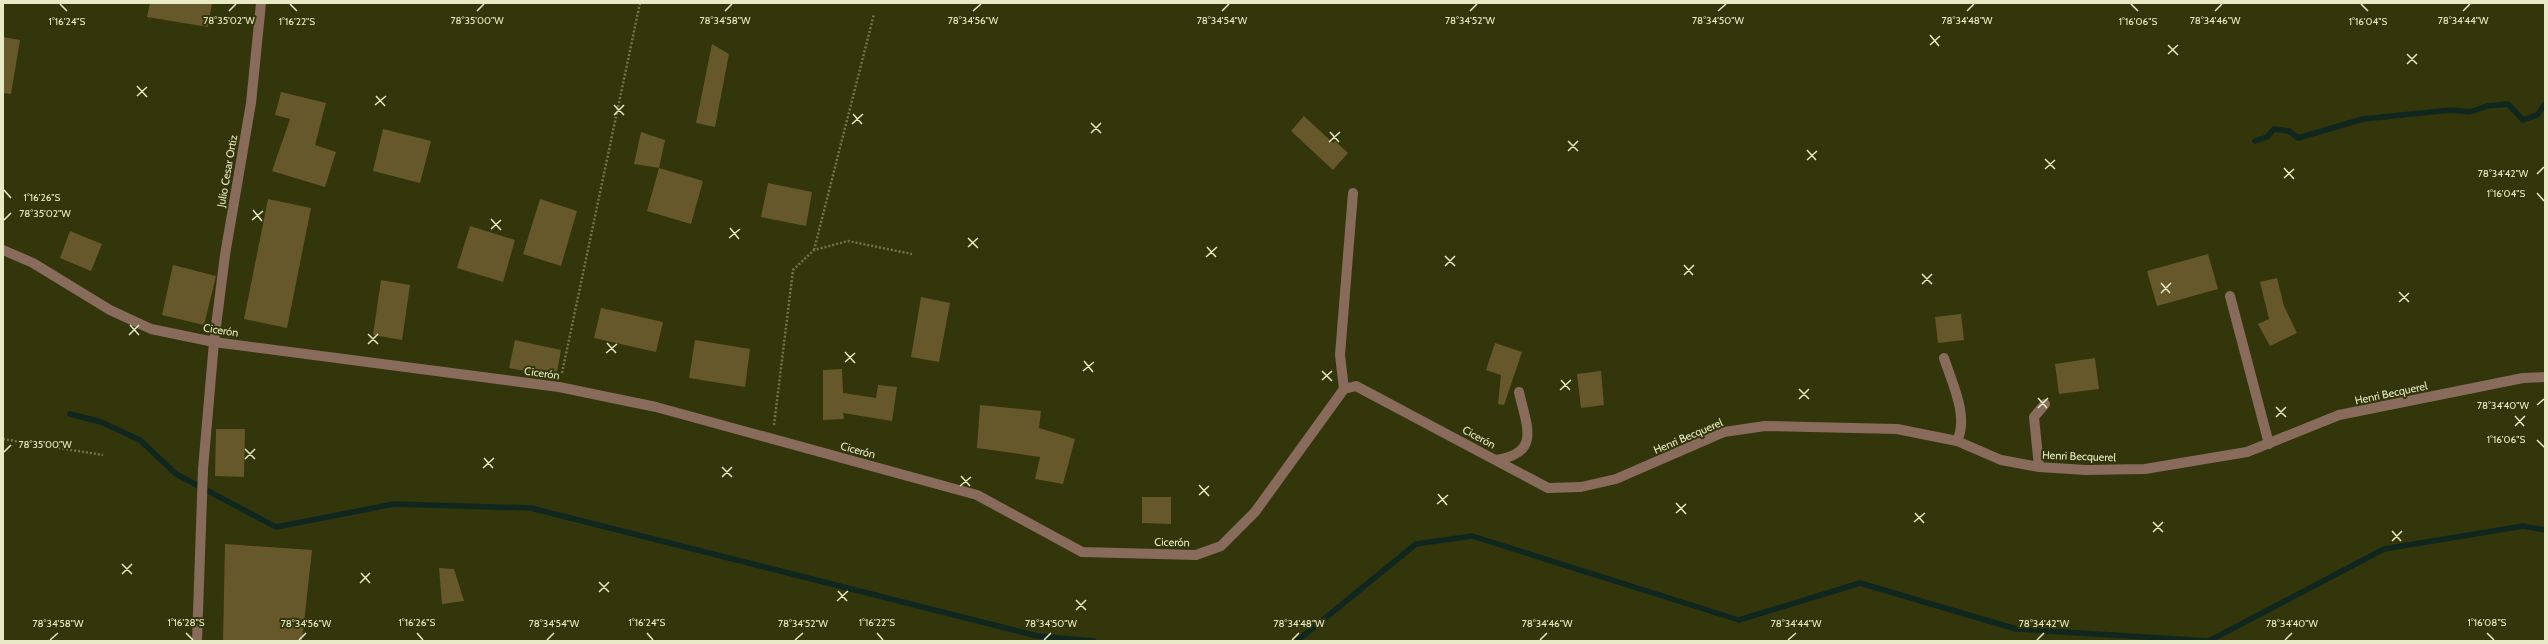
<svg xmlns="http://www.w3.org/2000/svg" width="2548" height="644" font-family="Cabin,sans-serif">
<rect width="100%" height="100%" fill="#33350b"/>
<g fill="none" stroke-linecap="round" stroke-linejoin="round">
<path stroke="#0f271f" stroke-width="5.5" d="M 2255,141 L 2267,137 L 2274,129 L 2289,131 L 2298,138 L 2363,119 L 2451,110 L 2470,112 L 2487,106 L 2508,104 L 2523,120 L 2537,115 L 2545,104
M 70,414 L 101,422 L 140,440 L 176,474 L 276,527 L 394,504 L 531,508 L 1037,636 L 1094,641
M 1297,641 L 1416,544 L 1472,536 L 1739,620 L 1860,583 L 2016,629 L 2209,641 L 2384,549 L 2523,526 L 2545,530"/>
</g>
<path fill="#67582c" d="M 150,3 L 212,3 L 208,27 L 147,17 Z
M 3,37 L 20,40 L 11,94 L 3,93 Z
M 712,44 L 729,54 L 715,127 L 696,123 Z
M 281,92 L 326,103 L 315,145 L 336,152 L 325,187 L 272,171 L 290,119 L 275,115 Z
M 1304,116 L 1333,143 L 1335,141 L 1348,153 L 1333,170 L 1291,131 Z
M 383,129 L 431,141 L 420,183 L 373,171 Z
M 641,132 L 665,140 L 659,168 L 634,164 Z
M 659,168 L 703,181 L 691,224 L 647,211 Z
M 768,183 L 812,192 L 806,226 L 761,217 Z
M 268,199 L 311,208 L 287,328 L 244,319 Z
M 540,199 L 577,211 L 561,266 L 523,254 Z
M 470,226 L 515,240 L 503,282 L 457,268 Z
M 70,231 L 102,244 L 91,271 L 60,258 Z
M 2208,254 L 2218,289 L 2157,306 L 2147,271 Z
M 173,265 L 216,276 L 204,325 L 162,315 Z
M 2277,278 L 2284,306 L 2297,333 L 2270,346 L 2258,324 L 2269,319 L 2260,282 Z
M 381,280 L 410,285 L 402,340 L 373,335 Z
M 921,297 L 950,303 L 939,362 L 911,357 Z
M 601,308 L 663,322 L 656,352 L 594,338 Z
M 1961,314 L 1964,340 L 1938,343 L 1935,317 Z
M 515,340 L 561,350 L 556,377 L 509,368 Z
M 695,340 L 750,349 L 745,387 L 689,378 Z
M 1495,343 L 1522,352 L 1504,405 L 1498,404 L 1501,375 L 1486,370 Z
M 2095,358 L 2099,389 L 2059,394 L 2055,364 Z
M 842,369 L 843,393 L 876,398 L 878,385 L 897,387 L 892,421 L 843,413 L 844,419 L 823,420 L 823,370 Z
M 1601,371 L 1604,405 L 1581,408 L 1577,374 Z
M 980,405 L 1041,411 L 1039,428 L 1075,439 L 1063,484 L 1035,479 L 1040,457 L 977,448 Z
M 216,429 L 245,429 L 244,477 L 215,476 Z
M 1142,497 L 1171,497 L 1171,524 L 1142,523 Z
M 225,544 L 312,550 L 302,641 L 223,641 Z
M 439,568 L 454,569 L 464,601 L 442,604 Z"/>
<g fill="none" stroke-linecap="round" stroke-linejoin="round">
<path stroke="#72744c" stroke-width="2.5" stroke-dasharray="2 2" stroke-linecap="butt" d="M 814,250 L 874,14
M 562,373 L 640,3
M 774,425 L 793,270 L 814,250 L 848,241 L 912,254
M 3,439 L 103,455"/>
<path stroke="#886b5b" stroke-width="10" d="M 3,250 L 33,263 L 110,310 L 151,329 L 214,342 L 559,387 L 656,407 L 977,495 L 1082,552 L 1196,555 L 1221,546 L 1255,512 L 1344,389 L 1356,386 L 1548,488 L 1581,487 L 1616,479 L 1724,432 L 1765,426 L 1897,429 L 1957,441 L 2001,460 L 2039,467 L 2085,470 L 2145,469 L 2247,452 L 2339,415 L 2523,378 L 2545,377
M 2230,296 L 2269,444
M 1944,358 C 1952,383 1969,416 1957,441
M 1344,389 L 1340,355 L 1353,193
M 1496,460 C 1542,453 1526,425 1519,392
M 2039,467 L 2034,417 L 2045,404
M 197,641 L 203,469 L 214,342 L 225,255 L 251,103 L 261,3"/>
</g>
<path fill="none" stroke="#e7eac4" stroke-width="1.5" d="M 60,4 L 67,11M 290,4 L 297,11M 2131,4 L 2138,11M 2361,4 L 2368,11M 229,11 L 236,4M 477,11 L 484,4M 725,11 L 732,4M 973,11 L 981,4M 1222,11 L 1229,4M 1470,11 L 1477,4M 1718,11 L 1726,4M 1967,11 L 1974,4M 2215,11 L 2222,4M 2463,11 L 2470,4M 1930,35 L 1939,46M 1930,45 L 1940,36M 2168,45 L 2178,55M 2168,54 L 2178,45M 2407,54 L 2417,64M 2407,64 L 2417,54M 137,86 L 147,97M 137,96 L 147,87M 376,96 L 385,106M 375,105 L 386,96M 614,105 L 624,115M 853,114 L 862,124M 614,115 L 624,105M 1091,123 L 1101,133M 852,124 L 863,114M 1330,132 L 1339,142M 1091,133 L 1101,123M 1568,141 L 1578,151M 1329,142 L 1340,132M 1807,150 L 1816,160M 1568,151 L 1578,141M 2045,159 L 2055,169M 1807,160 L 1817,151M 2284,168 L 2294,179M 2045,169 L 2055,160M 2537,174 L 2544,167M 2284,178 L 2294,169M 4,190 L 11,198M 2537,193 L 2544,201M 253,210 L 262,221M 491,219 L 501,230M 4,220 L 11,213M 252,220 L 263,211M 730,228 L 739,239M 491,229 L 501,220M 729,238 L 740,229M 968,238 L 978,248M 968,247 L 978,238M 1207,247 L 1216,257M 1445,256 L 1455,266M 1206,257 L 1217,247M 1684,265 L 1693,275M 1445,266 L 1455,256M 1922,274 L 1932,284M 1684,275 L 1694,265M 2161,283 L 2170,293M 1922,284 L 1932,274M 2399,292 L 2409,302M 2161,293 L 2171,283M 2399,302 L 2409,293M 130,325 L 139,335M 368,334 L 378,344M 129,335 L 139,325M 607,343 L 616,353M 368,344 L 378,334M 845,352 L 855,363M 606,353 L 617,344M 1084,361 L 1093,372M 845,362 L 855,353M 1083,371 L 1094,362M 1322,371 L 1332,381M 1322,380 L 1332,371M 1561,380 L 1570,390M 1799,389 L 1809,399M 1560,390 L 1571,380M 2038,398 L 2047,408M 1799,399 L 1809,389M 2537,405 L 2544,399M 2276,407 L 2286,417M 2038,408 L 2048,398M 2515,416 L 2524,426M 2276,417 L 2286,407M 2515,426 L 2525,416M 2537,440 L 2544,447M 245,449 L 255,459M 4,452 L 11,445M 484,458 L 493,468M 245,459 L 255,449M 722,467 L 732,477M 483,468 L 494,458M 961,476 L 970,486M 722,477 L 732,467M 1199,485 L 1209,496M 960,486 L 971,477M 1438,494 L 1447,505M 1199,495 L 1209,486M 1676,503 L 1686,514M 1437,504 L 1448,495M 1676,513 L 1686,504M 1915,513 L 1924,523M 1914,522 L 1925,513M 2153,522 L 2163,532M 2392,531 L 2401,541M 2153,532 L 2163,522M 2392,541 L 2402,531M 122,564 L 132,574M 361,573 L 370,583M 122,574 L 132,564M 599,582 L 609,592M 360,583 L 370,573M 838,591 L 847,601M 599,592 L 609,582M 1076,600 L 1086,610M 837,601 L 848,591M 1076,610 L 1086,600M 186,633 L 193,640M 417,633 L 423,640M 647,633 L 653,640M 877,633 L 883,640M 2487,633 L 2494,640M 50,640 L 58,633M 299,640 L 306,633M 547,640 L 554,633M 795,640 L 803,633M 1044,640 L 1051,633M 1292,640 L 1299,633M 1540,640 L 1547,633M 1788,640 L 1796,633M 2037,640 L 2044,633M 2285,640 L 2292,633"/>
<g text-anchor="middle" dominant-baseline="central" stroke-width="4" stroke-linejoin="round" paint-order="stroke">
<g font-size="11" fill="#e7eac4" stroke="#33350b">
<text transform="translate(227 171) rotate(-80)">Julio Cesar Ortiz</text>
<text transform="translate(221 330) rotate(9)">Cicerón</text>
<text transform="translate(542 373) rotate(8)">Cicerón</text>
<text transform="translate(2391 393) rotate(-12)">Henri Becquerel</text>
<text transform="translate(1688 436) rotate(-23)">Henri Becquerel</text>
<text transform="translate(1479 437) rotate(28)">Cicerón</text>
<text transform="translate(858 450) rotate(15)">Cicerón</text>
<text transform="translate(2079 456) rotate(2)">Henri Becquerel</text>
<text transform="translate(1172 542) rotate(1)">Cicerón</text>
</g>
</g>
<g font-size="10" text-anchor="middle" fill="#e7eac4" stroke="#33350b" stroke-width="4" stroke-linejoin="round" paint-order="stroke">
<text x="2215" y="24">78°34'46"W</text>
<text x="229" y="24">78°35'02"W</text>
<text x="477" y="24">78°35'00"W</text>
<text x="725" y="24">78°34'58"W</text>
<text x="973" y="24">78°34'56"W</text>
<text x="1222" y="24">78°34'54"W</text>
<text x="1470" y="24">78°34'52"W</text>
<text x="1718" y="24">78°34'50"W</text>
<text x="1967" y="24">78°34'48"W</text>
<text x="2463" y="24">78°34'44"W</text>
<text x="67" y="25">1°16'24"S</text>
<text x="297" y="25">1°16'22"S</text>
<text x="2138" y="25">1°16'06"S</text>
<text x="2368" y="25">1°16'04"S</text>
<text x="2503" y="177">78°34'42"W</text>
<text x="2506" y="197">1°16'04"S</text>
<text x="42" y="201">1°16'26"S</text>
<text x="45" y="217">78°35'02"W</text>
<text x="2503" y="409">78°34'40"W</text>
<text x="2506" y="443">1°16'06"S</text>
<text x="45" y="448">78°35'00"W</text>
<text x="186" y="626">1°16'28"S</text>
<text x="417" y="626">1°16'26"S</text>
<text x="647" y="626">1°16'24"S</text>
<text x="877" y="626">1°16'22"S</text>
<text x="2487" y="626">1°16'08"S</text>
<text x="58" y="627">78°34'58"W</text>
<text x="306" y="627">78°34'56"W</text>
<text x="554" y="627">78°34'54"W</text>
<text x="803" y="627">78°34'52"W</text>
<text x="1051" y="627">78°34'50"W</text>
<text x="1299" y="627">78°34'48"W</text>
<text x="1547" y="627">78°34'46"W</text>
<text x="1796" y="627">78°34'44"W</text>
<text x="2044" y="627">78°34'42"W</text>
<text x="2292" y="627">78°34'40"W</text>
</g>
<rect width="2548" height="644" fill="none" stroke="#e7eac4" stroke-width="8"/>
</svg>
